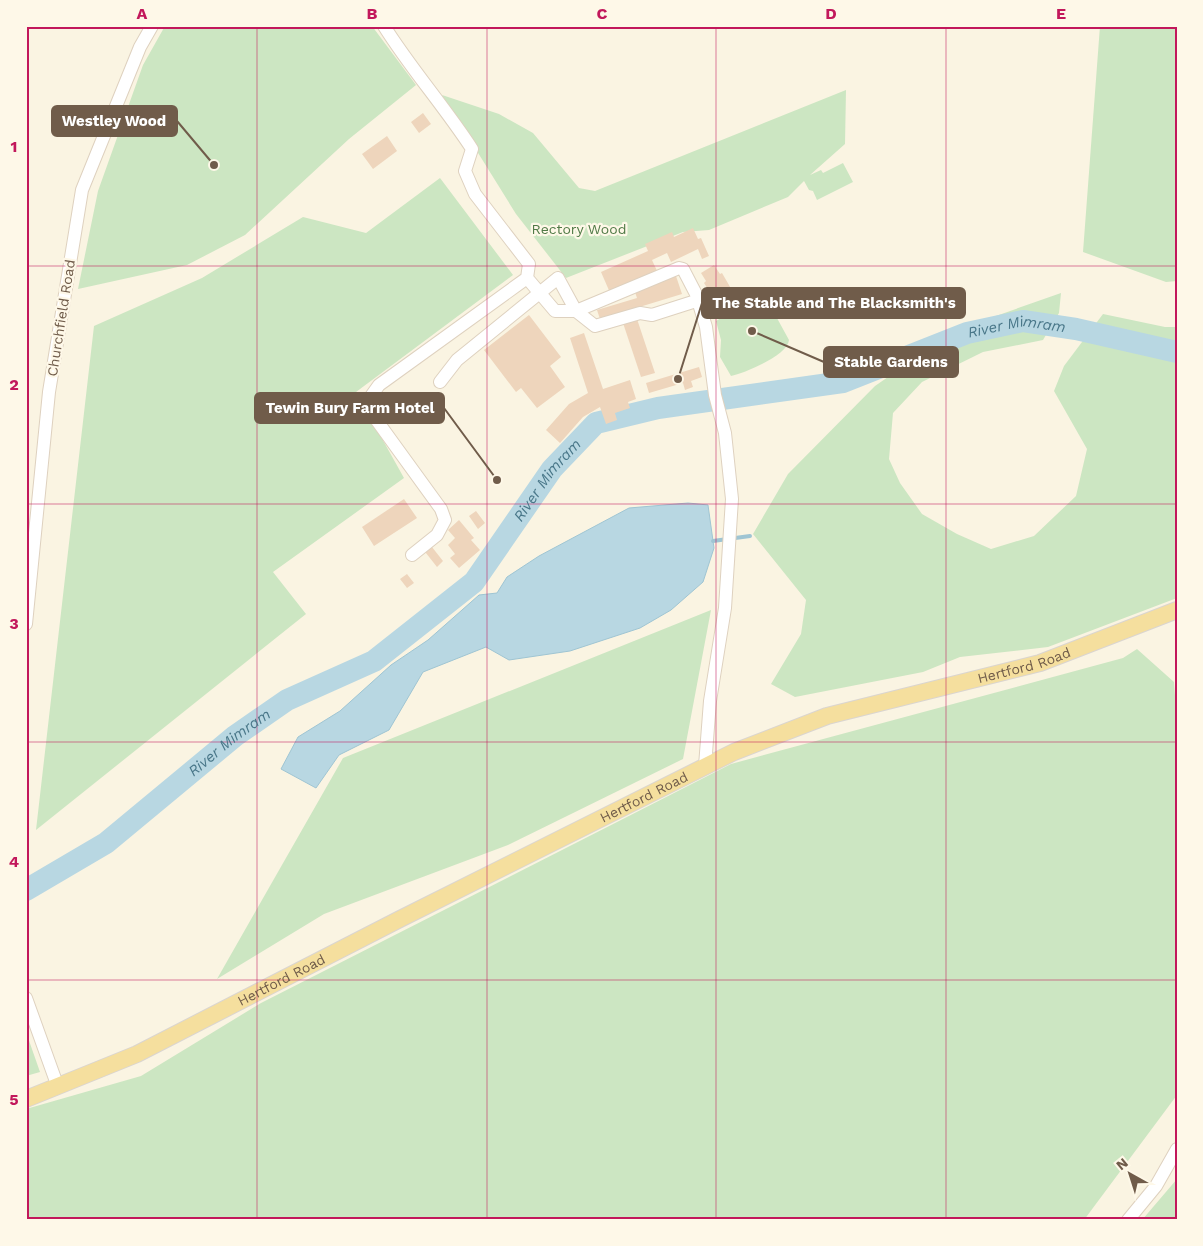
<svg xmlns="http://www.w3.org/2000/svg" width="1203" height="1246" font-family="'Work Sans',sans-serif">
<rect width="100%" height="100%" fill="#faf4e2"/>
<path fill="#cce6c2" d="M 165,26 L 372,26 L 416,85 L 349,139 L 245,235 L 187,265 L 78,289 L 98,191 L 143,65 Z
M 1100,26 L 1177,26 L 1177,281 L 1166,282 L 1083,252 Z
M 846,90 L 845,144 L 810,175 L 821,170 L 823,173 L 843,163 L 853,182 L 817,200 L 813,191 L 809,190 L 804,181 L 788,197 L 709,230 L 683,232 L 566,278 L 516,214 L 442,95 L 499,114 L 533,133 L 579,188 L 595,191 Z
M 440,178 L 513,275 L 356,392 L 404,478 L 273,572 L 306,614 L 36,830 L 94,326 L 202,278 L 303,217 L 366,233 Z
M 761,289 L 789,340 C 788,355 745,373 731,376 L 720,357 L 721,340 L 716,321 L 742,306 L 742,301 Z
M 1061,293 L 1059,313 L 1043,340 L 983,352 L 922,382 L 893,413 L 889,459 L 900,483 L 922,514 L 957,534 L 991,549 L 1034,536 L 1076,496 L 1087,449 L 1054,391 L 1064,366 L 1103,314 L 1165,327 L 1177,327 L 1177,598 L 1048,647 L 960,657 L 923,672 L 795,697 L 771,684 L 801,634 L 806,600 L 753,534 L 788,474 L 875,386 L 956,330 Z
M 711,610 L 683,759 L 508,845 L 324,914 L 217,979 L 343,758 Z
M 1137,649 L 1174,682 L 1177,722 L 1177,1095 L 1084,1220 L 26,1220 L 26,1109 L 141,1076 L 261,1003 L 731,764 L 1123,658 Z
M 26,1032 L 40,1072 L 26,1076 Z
M 1177,1179 L 1177,1214 L 1173,1220 L 1142,1220 Z"/>
<path fill="#b8d7e2" stroke="#9fc5d3" d="M 688,503 L 708,505 L 714,548 L 703,582 L 671,610 L 640,628 L 570,651 L 509,660 L 486,647 L 423,672 L 389,730 L 339,755 L 316,788 L 281,769 L 298,737 L 340,711 L 391,665 L 428,640 L 479,595 L 497,593 L 507,577 L 539,556 L 629,508 Z"/>
<g fill="none" stroke-linecap="round" stroke-linejoin="round">
<path stroke="#9fc5d3" stroke-width="4" d="M 713,541 L 750,536"/>
<path stroke="#b8d7e2" stroke-width="22" id="s1" d="M 26,890 L 106,843 L 235,736 L 287,700 L 374,661 L 474,582 L 552,469 L 596,423 L 658,408 L 843,382 L 967,333 L 1023,321 L 1076,329 L 1177,352"/>
</g>
<path fill="#eed5bc" d="M 423,113 L 431,124 L 419,133 L 411,122 Z
M 387,136 L 397,151 L 373,169 L 362,154 Z
M 693,228 L 698,239 L 701,238 L 709,256 L 702,259 L 698,249 L 671,262 L 667,253 L 652,260 L 658,273 L 611,295 L 601,272 L 648,251 L 645,244 L 672,232 L 674,237 Z
M 714,265 L 720,274 L 722,273 L 733,292 L 735,291 L 742,306 L 725,316 L 704,283 L 706,281 L 701,273 Z
M 675,273 L 682,294 L 600,319 L 597,310 L 637,298 L 635,292 Z
M 529,315 L 561,357 L 550,366 L 565,387 L 537,408 L 521,388 L 516,392 L 484,350 Z
M 637,319 L 655,373 L 641,377 L 623,323 Z
M 584,333 L 603,389 L 630,380 L 636,399 L 628,402 L 630,408 L 615,413 L 617,420 L 606,424 L 600,407 L 583,417 L 560,443 L 546,430 L 569,404 L 588,393 L 570,338 Z
M 699,367 L 702,377 L 691,381 L 693,387 L 685,390 L 683,383 L 649,393 L 646,383 Z
M 404,499 L 417,518 L 374,546 L 362,527 Z
M 476,511 L 485,523 L 478,529 L 469,516 Z
M 459,520 L 474,538 L 471,540 L 480,550 L 459,568 L 450,558 L 455,554 L 448,545 L 455,538 L 448,530 Z
M 428,542 L 443,561 L 437,567 L 422,548 Z
M 407,574 L 414,583 L 407,588 L 400,579 Z"/>
<g fill="none" stroke-linecap="round" stroke-linejoin="round">
<defs>
<path id="minor" d="M 384,26 C 411,69 444,106 472,149 L 465,171 L 475,194 L 529,264 L 527,278 L 555,311 L 576,311 L 679,268 L 683,269 L 696,294 L 706,327 L 715,395 L 725,433 L 732,499 L 725,608 L 710,701 L 705,766
M 440,382 L 457,360 L 558,278 L 576,311 L 595,326 L 640,313 L 652,315 L 699,300
M 412,555 L 437,535 L 445,520 L 441,509 L 375,418 L 369,399 L 379,385 L 527,278
M 26,624 L 49,392 L 82,190 L 140,47 L 152,26
M 26,998 L 58,1087
M 1128,1220 L 1156,1186 L 1177,1149"/>
<g id="major">
<path id="s2" d="M 26,1099 L 137,1054 L 400,919 L 734,752 L 827,716 L 1040,663 L 1177,610"/>
</g>
</defs>
<use href="#minor" stroke="#ded1bf" stroke-width="14"/>
<use href="#major" stroke="#dad5d0" stroke-width="18"/>
<use href="#minor" stroke="#fff" stroke-width="12"/>
<use href="#major" stroke="#f5df9e" stroke-width="16"/>
</g>
<path fill="none" stroke="#c2185b" stroke-width="1" stroke-opacity="0.55" d="M 257,26 L 257,1220M 487,26 L 487,1220M 716,26 L 716,1220M 946,26 L 946,1220M 26,266 L 1177,266M 26,504 L 1177,504M 26,742 L 1177,742M 26,980 L 1177,980"/>
<g text-anchor="middle" dominant-baseline="central" stroke-width="4.5" stroke-linejoin="round" paint-order="stroke">
<g font-size="14" fill="#507a46" stroke="#fef8e8">
<text x="579" y="229">Rectory Wood</text>
</g>
<g font-size="14" fill="#705c4a" stroke="#fef8e8">
<text transform="translate(61 318) rotate(-81)">Churchfield Road</text>
<text stroke="none"><textPath href="#s2" startOffset="1092">Hertford Road</textPath></text>
<text stroke="none"><textPath href="#s2" startOffset="688">Hertford Road</textPath></text>
<text stroke="none"><textPath href="#s2" startOffset="282">Hertford Road</textPath></text>
</g>
<g font-size="15" font-style="italic" fill="#497789" stroke="#fef8e8">
<text stroke="none"><textPath href="#s1" startOffset="1182">River Mimram</textPath></text>
<text stroke="none"><textPath href="#s1" startOffset="672">River Mimram</textPath></text>
<text stroke="none"><textPath href="#s1" startOffset="252">River Mimram</textPath></text>
</g>
</g>
<path fill="none" stroke="#705c4a" stroke-width="2" d="M214 165L177 121M678 379L702 303M752 331L824 362M497 480L444 408"/>
<g fill="#705c4a" stroke="#fef8e8" stroke-width="2">
<circle cx="214" cy="165" r="5"/>
<circle cx="678" cy="379" r="5"/>
<circle cx="752" cy="331" r="5"/>
<circle cx="497" cy="480" r="5"/>
</g>
<g fill="#705c4a" stroke="#705c4a" stroke-width="2">
<rect x="52" y="106" width="125" height="30" rx="5"/>
<rect x="702" y="288" width="263" height="30" rx="5"/>
<rect x="824" y="347" width="134" height="30" rx="5"/>
<rect x="255" y="393" width="189" height="30" rx="5"/>
</g>
<g font-size="15" text-anchor="middle" font-weight="bold" fill="#fff">
<text x="114" y="126">Westley Wood</text>
<text x="834" y="308">The Stable and The Blacksmith's</text>
<text x="891" y="367">Stable Gardens</text>
<text x="350" y="413">Tewin Bury Farm Hotel</text>
</g>
<rect width="1203" height="1246" fill="none" stroke="#fef8e8" stroke-width="55"/>
<g transform="translate(1130 1174) rotate(321)" stroke="#fef8e8" stroke-width="4" paint-order="stroke">
<path d="M0-4L9 19L0 12L-9 19Z" fill="#705c4a"/>
<text y="-8" font-size="14" font-weight="bold" text-anchor="middle" fill="#705c4a">N</text>
</g>
<rect x="28" y="28" width="1148" height="1190" fill="none" stroke="#c2185b" stroke-width="2"/>
<g font-size="16" text-anchor="middle" font-weight="bold" fill="#c2185b">
<text x="142" y="19">A</text>
<text x="372" y="19">B</text>
<text x="602" y="19">C</text>
<text x="831" y="19">D</text>
<text x="1061" y="19">E</text>
<text x="14" y="152">1</text>
<text x="14" y="390">2</text>
<text x="14" y="629">3</text>
<text x="14" y="867">4</text>
<text x="14" y="1105">5</text>
</g>
</svg>
